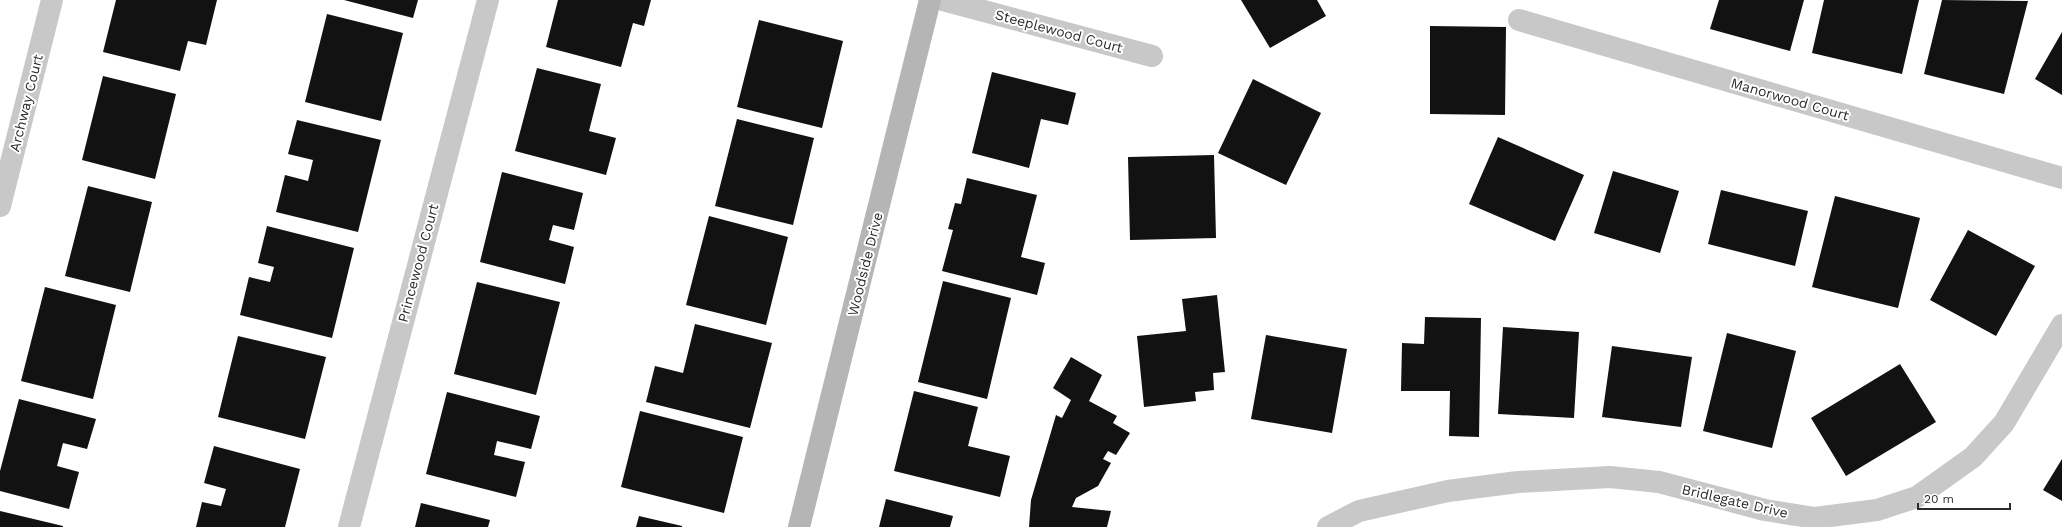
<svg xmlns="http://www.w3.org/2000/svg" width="2062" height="527" font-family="'Work Sans',sans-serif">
<rect width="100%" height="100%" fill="#fff"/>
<path fill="#121212" d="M 116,0 L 217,0 L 206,45 L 188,41 L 180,71 L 103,52 Z
M 344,0 L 418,0 L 413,18 Z
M 558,0 L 651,0 L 644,26 L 633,23 L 621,67 L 546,47 Z
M 1241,0 L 1317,0 L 1326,16 L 1270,48 Z
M 1719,0 L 1804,0 L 1790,51 L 1710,29 Z
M 1824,0 L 1919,0 L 1902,74 L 1812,53 Z
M 1942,0 L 2028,1 L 2004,94 L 1924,74 Z
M 327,14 L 403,33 L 381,121 L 305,102 Z
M 759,20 L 843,41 L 822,128 L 737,107 Z
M 1430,26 L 1506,27 L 1505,115 L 1430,114 Z
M 2062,32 L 2062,95 L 2035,79 Z
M 537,68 L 601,84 L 589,131 L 616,138 L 606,175 L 515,151 Z
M 992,72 L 1076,93 L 1068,125 L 1041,119 L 1029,168 L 972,153 Z
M 103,76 L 176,94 L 155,179 L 82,160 Z
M 1253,79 L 1321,113 L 1286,185 L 1218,153 Z
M 737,119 L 814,138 L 793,225 L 715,206 Z
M 297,120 L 381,140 L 358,232 L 276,212 L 285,175 L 308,181 L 313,160 L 288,154 Z
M 1498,137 L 1584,175 L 1555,241 L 1469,204 Z
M 1214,155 L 1216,238 L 1130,240 L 1128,157 Z
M 1613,171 L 1679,191 L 1660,253 L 1594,233 Z
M 502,172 L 583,193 L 574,230 L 553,225 L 549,240 L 574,247 L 565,284 L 480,262 Z
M 967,178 L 1037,195 L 1021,257 L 1045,263 L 1037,295 L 942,271 L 953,230 L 948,229 L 955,203 L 961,204 Z
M 88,186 L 152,202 L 130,292 L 65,276 Z
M 1721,190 L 1808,211 L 1795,266 L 1708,244 Z
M 1835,196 L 1920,218 L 1898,308 L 1812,287 Z
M 709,216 L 788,237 L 766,325 L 686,305 Z
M 267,226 L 354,248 L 332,338 L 240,315 L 249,277 L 270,282 L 274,267 L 258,263 Z
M 1968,230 L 2035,266 L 1996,336 L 1930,300 Z
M 943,281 L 1011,298 L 987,399 L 918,382 Z
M 477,282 L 560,302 L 536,395 L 454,374 Z
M 45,287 L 116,305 L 93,399 L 21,381 Z
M 1217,295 L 1225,372 L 1213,373 L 1214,390 L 1195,392 L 1196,401 L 1144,407 L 1137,336 L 1186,331 L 1182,299 Z
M 1425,317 L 1481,318 L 1479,437 L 1449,436 L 1450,391 L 1401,391 L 1402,343 L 1424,344 Z
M 695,324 L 772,343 L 750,428 L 646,402 L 655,366 L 683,373 Z
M 1503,327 L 1579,332 L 1574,418 L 1498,414 Z
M 1727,333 L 1796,351 L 1772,448 L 1703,431 Z
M 1266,335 L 1347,349 L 1332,433 L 1251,419 Z
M 238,336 L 326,357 L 305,439 L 218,417 Z
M 1612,346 L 1692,357 L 1681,427 L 1602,417 Z
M 1071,357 L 1102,375 L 1089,401 L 1117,416 L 1113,423 L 1130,433 L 1116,455 L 1108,451 L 1103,459 L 1111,463 L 1098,486 L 1076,498 L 1072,507 L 1111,511 L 1107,527 L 1029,527 L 1031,500 L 1056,415 L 1062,418 L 1071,400 L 1053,388 Z
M 1900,364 L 1936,422 L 1846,476 L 1811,418 Z
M 914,391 L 978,407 L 968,446 L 1010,456 L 1000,497 L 894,471 Z
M 447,392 L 540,416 L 531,449 L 497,441 L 494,455 L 525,462 L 516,497 L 426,474 Z
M 19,399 L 96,419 L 87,449 L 63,443 L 57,466 L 79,472 L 69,509 L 0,491 L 0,471 Z
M 640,411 L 743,437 L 724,513 L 621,487 Z
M 214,446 L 300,469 L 285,527 L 196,527 L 202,502 L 221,506 L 226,489 L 204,483 Z
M 2062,459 L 2062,501 L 2043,490 Z
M 886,499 L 953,516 L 950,527 L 879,527 Z
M 421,503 L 490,520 L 488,527 L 415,527 Z
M 0,511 L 63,526 L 63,527 L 0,527 Z
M 639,516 L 682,526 L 682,527 L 636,527 Z"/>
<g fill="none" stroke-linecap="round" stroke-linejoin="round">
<path stroke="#c8c8c8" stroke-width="22" d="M 943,0 L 1152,56
M 1519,20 L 2062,178
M 0,206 L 52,0
M 349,527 L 488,0
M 1328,527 L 1359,511 L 1448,491 L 1518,482 L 1610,477 L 1659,482 L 1765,510 L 1815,518 L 1877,510 L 1917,497 L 1973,457 L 2004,423 L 2062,325"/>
<path stroke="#b5b5b5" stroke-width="22" d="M 799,527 L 930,0"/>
</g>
<g text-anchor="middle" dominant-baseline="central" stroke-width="4" stroke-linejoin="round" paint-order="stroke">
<g font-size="14" fill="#2b2b2b" stroke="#fff">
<text transform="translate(1059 31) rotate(15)">Steeplewood Court</text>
<text transform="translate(1790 99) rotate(16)">Manorwood Court</text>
<text transform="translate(26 103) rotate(-76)">Archway Court</text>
<text transform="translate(418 263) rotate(-75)">Princewood Court</text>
<text transform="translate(865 264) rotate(-76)">Woodside Drive</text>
<text transform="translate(1735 501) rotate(13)">Bridlegate Drive</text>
</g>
</g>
<path d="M1918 503v6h92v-6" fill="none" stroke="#2b2b2b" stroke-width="2"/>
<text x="1924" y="503" font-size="12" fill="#2b2b2b" stroke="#ffffff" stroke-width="3" paint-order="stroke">20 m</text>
</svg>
